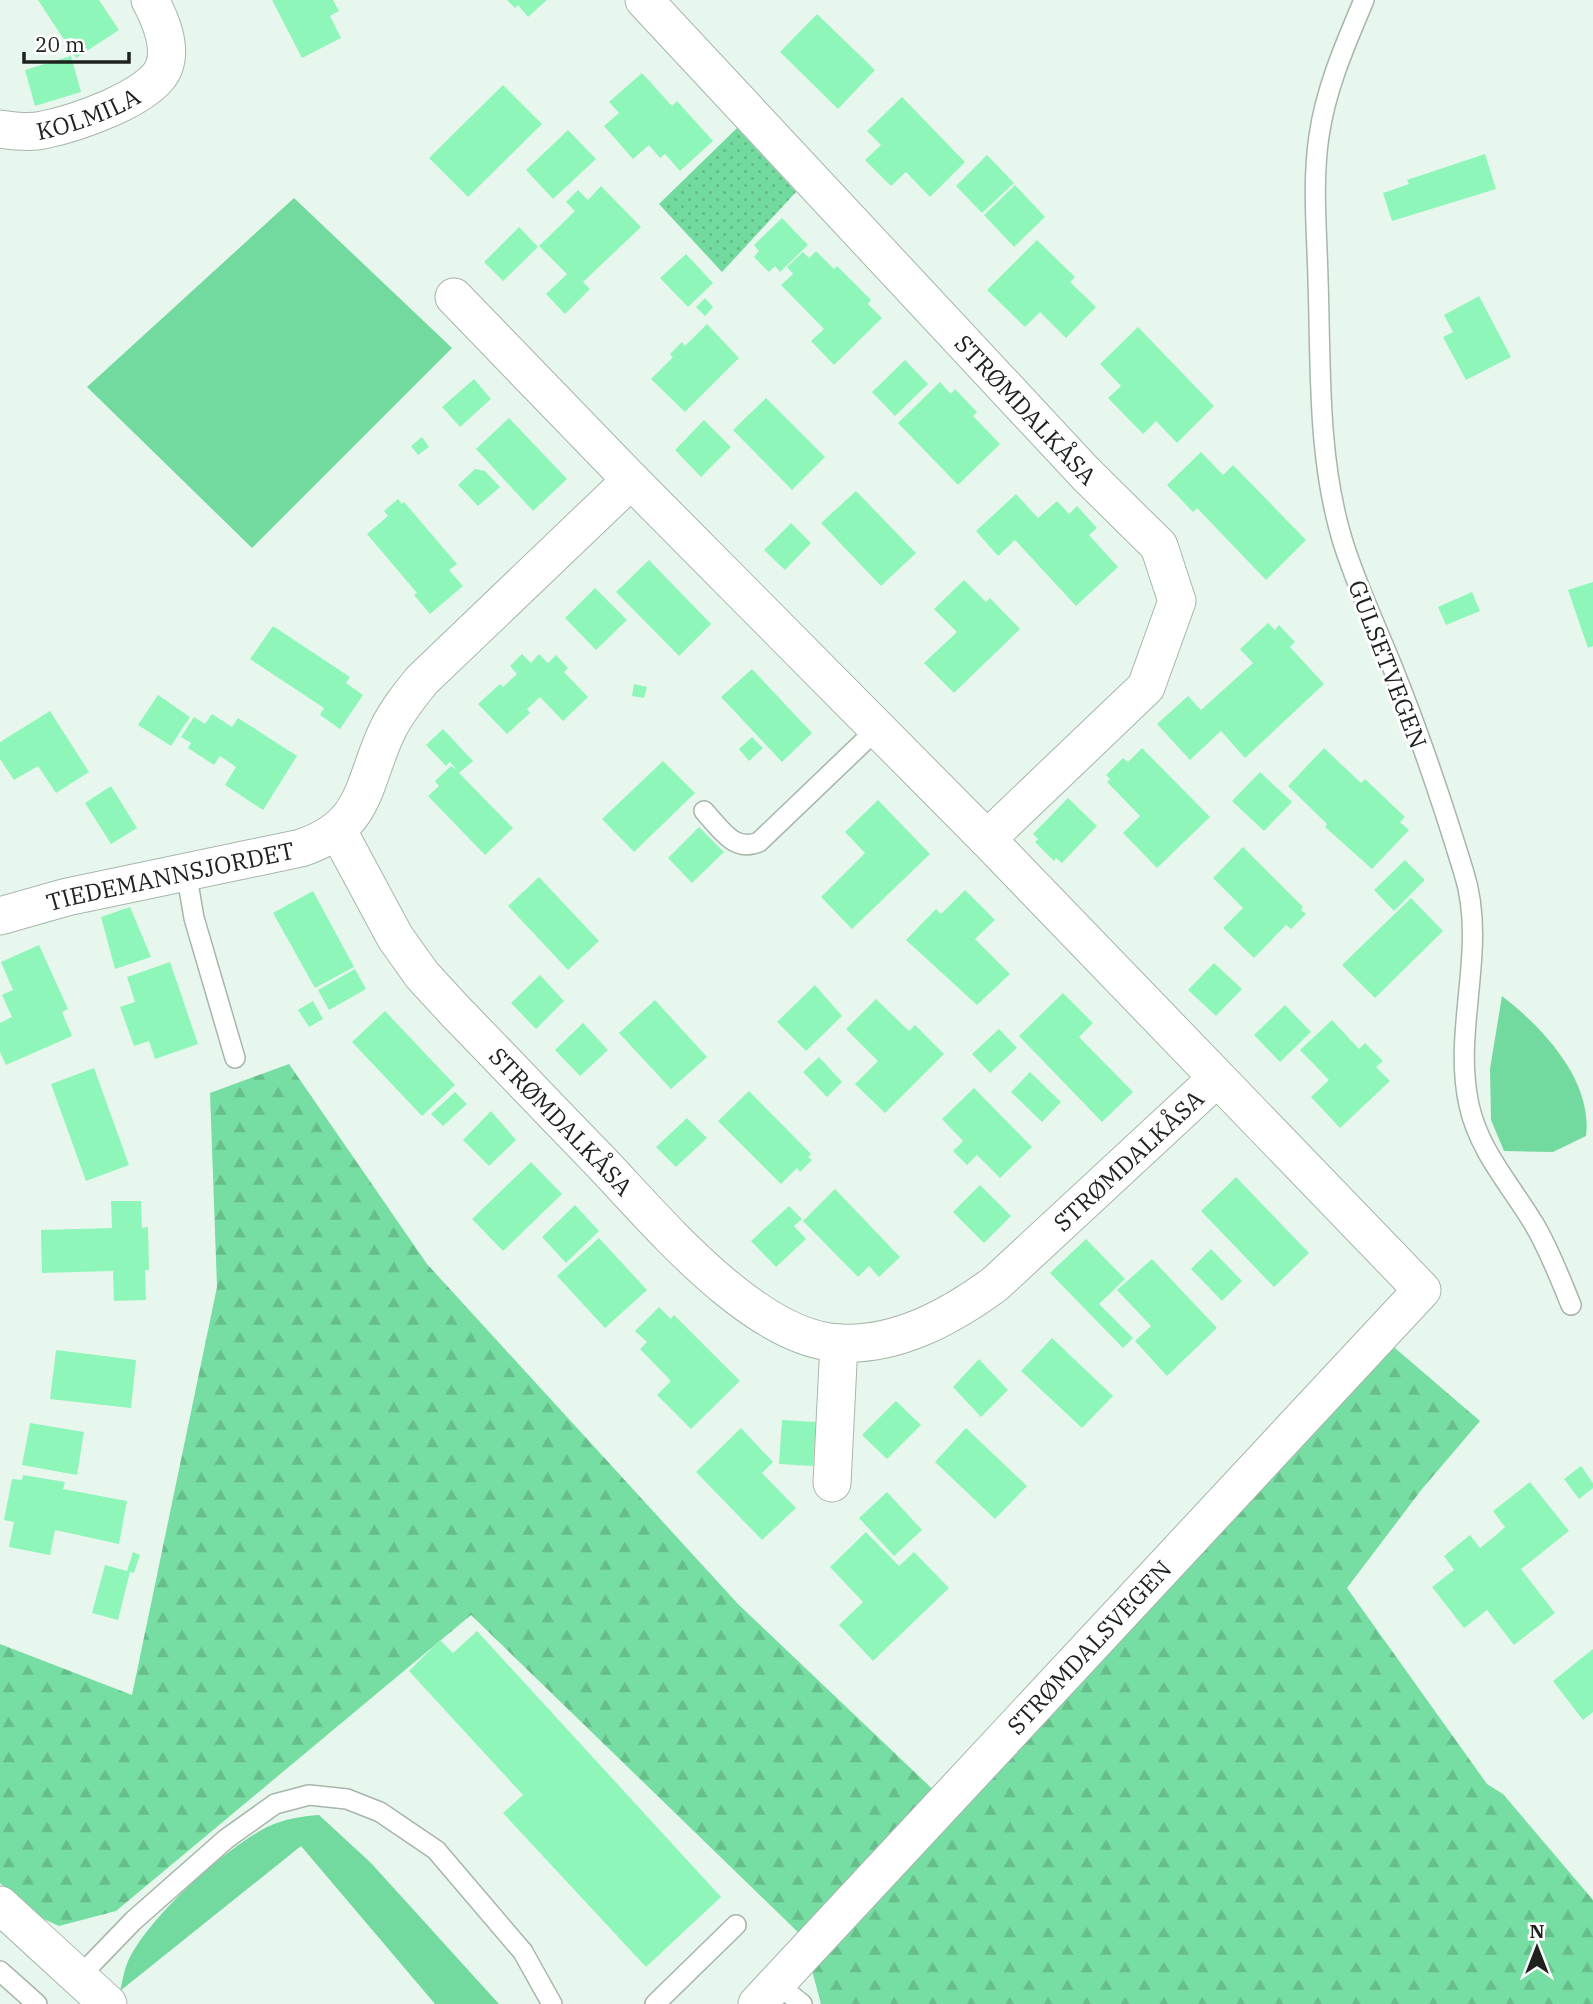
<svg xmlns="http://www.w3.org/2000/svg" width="1593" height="2004" font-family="'IBM Plex Serif',serif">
<defs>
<pattern id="forest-firs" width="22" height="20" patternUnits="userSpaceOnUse" patternTransform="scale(1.75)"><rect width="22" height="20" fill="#76dea2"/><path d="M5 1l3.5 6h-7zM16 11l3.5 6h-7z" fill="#66be8b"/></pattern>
<pattern id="park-dots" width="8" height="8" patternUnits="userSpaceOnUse" patternTransform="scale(1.75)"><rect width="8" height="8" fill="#73da9f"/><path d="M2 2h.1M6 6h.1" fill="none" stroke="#63bb88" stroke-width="1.8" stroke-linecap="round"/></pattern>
</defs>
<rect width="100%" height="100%" fill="#e8f7ed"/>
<path fill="#73da9f" d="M 294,198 L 452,348 L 252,548 L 87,387 Z
M 1502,996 C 1542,1027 1593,1080 1586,1136 L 1553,1152 L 1504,1151 L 1491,1120 L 1490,1069 Z
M 319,1815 L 371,1863 L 499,2004 L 435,2004 L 301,1846 L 120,1991 C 123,1979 125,1965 131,1955 C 154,1913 224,1849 267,1827 C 284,1819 301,1816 319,1815 Z"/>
<path fill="url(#forest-firs)" d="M 289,1064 L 427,1264 L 738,1604 L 945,1801 L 1381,1336 L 1480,1421 L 1422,1489 L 1347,1588 L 1487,1784 L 1503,1794 L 1593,1900 L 1593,2004 L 821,2004 L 803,1937 L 471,1615 L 116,1911 L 59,1926 L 35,1915 L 0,1883 L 0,1644 L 132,1695 L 217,1287 L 210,1093 Z"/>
<path fill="url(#park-dots)" d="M 737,128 L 796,192 L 722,272 L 659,204 Z"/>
<path fill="#8ff6b9" d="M 38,0 L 99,0 L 119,30 L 76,58 Z
M 272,0 L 333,0 L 339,11 L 330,16 L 341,38 L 302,58 Z
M 507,0 L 547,0 L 528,17 L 518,5 L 515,8 Z
M 817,14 L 875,70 L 838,109 L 780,52 Z
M 71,56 L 81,92 L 35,106 L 25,70 Z
M 642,73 L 672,106 L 677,101 L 713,141 L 680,171 L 665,154 L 660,158 L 649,145 L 633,159 L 604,126 L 619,113 L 609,102 Z
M 503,85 L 542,124 L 468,197 L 429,158 Z
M 902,97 L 965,162 L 930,197 L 906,172 L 891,186 L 865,160 L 881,145 L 867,131 Z
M 568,130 L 596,159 L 553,199 L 526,170 Z
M 1485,154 L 1496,189 L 1392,221 L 1383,193 L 1409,184 L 1407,180 Z
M 987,155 L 1014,183 L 982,213 L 956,186 Z
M 1015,185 L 1045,217 L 1014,247 L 984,215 Z
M 601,186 L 641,227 L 583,282 L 590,289 L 565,314 L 546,294 L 567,274 L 539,246 L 575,211 L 566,202 L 578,190 L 588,200 Z
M 782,218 L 808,245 L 780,272 L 775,266 L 769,272 L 754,257 L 759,251 L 754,245 Z
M 519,227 L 538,247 L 503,281 L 484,262 Z
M 1037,240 L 1075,277 L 1070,282 L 1096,307 L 1066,338 L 1040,312 L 1025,327 L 987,290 Z
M 816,251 L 834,269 L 837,266 L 871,300 L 868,304 L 882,318 L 834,365 L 811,341 L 824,329 L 781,285 L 793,274 L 787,267 L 803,252 L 809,258 Z
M 686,254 L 713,283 L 688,307 L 660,278 Z
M 1479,296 L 1511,357 L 1466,380 L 1443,337 L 1453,332 L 1444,315 Z
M 705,298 L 713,307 L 705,316 L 696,307 Z
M 707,324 L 739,358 L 685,412 L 651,379 L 673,357 L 670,354 L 682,342 L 685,346 Z
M 1138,327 L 1214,406 L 1177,443 L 1156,421 L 1143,434 L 1108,398 L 1121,386 L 1100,364 Z
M 905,360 L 928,384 L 895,416 L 872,392 Z
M 474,379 L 491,399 L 460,427 L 442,407 Z
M 940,382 L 951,394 L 955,389 L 977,412 L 973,416 L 1000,444 L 958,485 L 898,423 Z
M 766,398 L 825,457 L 792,490 L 733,430 Z
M 509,418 L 567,479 L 533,511 L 476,449 Z
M 704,420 L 731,447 L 701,477 L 675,450 Z
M 422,437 L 429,447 L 418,455 L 411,446 Z
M 1201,452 L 1223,475 L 1233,465 L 1306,540 L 1266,580 L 1197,508 L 1193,512 L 1167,485 Z
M 475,469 L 485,471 L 500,487 L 478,506 L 458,485 Z
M 856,491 L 916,553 L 881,586 L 821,523 Z
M 1016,494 L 1038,518 L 1057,501 L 1069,514 L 1077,506 L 1097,528 L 1089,535 L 1118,567 L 1076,606 L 1015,540 L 998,556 L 976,531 Z
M 398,499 L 402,504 L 404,502 L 457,564 L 449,570 L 463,586 L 430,614 L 414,595 L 417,593 L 367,534 L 388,516 L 384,511 Z
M 791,523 L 811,543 L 785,570 L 764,550 Z
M 649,560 L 711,624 L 679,656 L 616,592 Z
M 964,580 L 986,602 L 990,598 L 1020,629 L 954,693 L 924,663 L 957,632 L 934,609 Z
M 1593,582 L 1593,646 L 1588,648 L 1568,590 Z
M 595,588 L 627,620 L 596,650 L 565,618 Z
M 1472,592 L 1480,611 L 1446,625 L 1438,607 Z
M 1268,623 L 1275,630 L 1279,625 L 1295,642 L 1290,647 L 1324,684 L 1245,758 L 1221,731 L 1190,760 L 1157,724 L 1188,696 L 1201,710 L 1253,663 L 1240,649 Z
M 273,626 L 350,677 L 346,683 L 363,695 L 340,729 L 320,715 L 324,708 L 250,659 Z
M 522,654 L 531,663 L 539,654 L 548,663 L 556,655 L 568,668 L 564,672 L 588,697 L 563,721 L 540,697 L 527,709 L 530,713 L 507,734 L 478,704 L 500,684 L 503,687 L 517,674 L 510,666 Z
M 752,669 L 812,733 L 782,762 L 721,697 Z
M 634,684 L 647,687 L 644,698 L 632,696 Z
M 158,695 L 190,717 L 171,746 L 138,725 Z
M 50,711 L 89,772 L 56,793 L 38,766 L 14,780 L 0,759 L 0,742 Z
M 212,714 L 232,727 L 238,718 L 297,756 L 263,810 L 225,785 L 236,767 L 220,756 L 214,765 L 188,748 L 191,743 L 181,737 L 194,717 L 205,724 Z
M 443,729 L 473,761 L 459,773 L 513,828 L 485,855 L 428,796 L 439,786 L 435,781 L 451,766 L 457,770 L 450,762 L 446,766 L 426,745 Z
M 752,737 L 763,748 L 749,761 L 739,749 Z
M 1142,748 L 1210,817 L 1157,868 L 1123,833 L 1140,816 L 1107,782 L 1110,779 L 1106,775 L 1123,758 L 1128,762 Z
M 1324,748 L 1361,783 L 1365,779 L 1405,817 L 1400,822 L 1409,830 L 1372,869 L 1325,827 L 1327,824 L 1288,786 Z
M 663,761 L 695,793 L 634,852 L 602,819 Z
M 1260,772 L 1292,802 L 1264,831 L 1232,801 Z
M 111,786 L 137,828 L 111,844 L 85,803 Z
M 1068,798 L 1097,826 L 1062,863 L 1056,858 L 1054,861 L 1035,842 L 1038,839 L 1033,834 Z
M 878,800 L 930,854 L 852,929 L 821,897 L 865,853 L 845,832 Z
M 699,827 L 724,852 L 692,883 L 668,858 Z
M 1243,847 L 1303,907 L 1301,910 L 1306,914 L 1291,929 L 1286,925 L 1254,958 L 1223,928 L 1243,908 L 1213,878 Z
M 1405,860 L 1425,880 L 1394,911 L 1374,890 Z
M 539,877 L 599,941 L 568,970 L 508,906 Z
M 965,890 L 995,920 L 975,939 L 1010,974 L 977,1005 L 906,940 L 936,909 L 941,914 Z
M 313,891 L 354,967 L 315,988 L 273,913 Z
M 1411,898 L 1443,931 L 1375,998 L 1342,965 Z
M 130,907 L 151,957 L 115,969 L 101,917 Z
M 39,945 L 68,1009 L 62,1012 L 72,1036 L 6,1065 L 0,1052 L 0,1023 L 12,1017 L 2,995 L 13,990 L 1,962 Z
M 170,962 L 198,1044 L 155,1059 L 149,1041 L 134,1046 L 120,1007 L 135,1002 L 127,977 Z
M 1214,963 L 1242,989 L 1216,1016 L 1188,990 Z
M 355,969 L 366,989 L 329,1010 L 318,990 Z
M 540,975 L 564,1001 L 536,1029 L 511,1003 Z
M 815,985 L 842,1016 L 806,1051 L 777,1022 Z
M 1063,993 L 1093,1023 L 1079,1037 L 1133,1092 L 1102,1122 L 1019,1036 Z
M 876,999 L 909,1031 L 915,1025 L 944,1054 L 885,1113 L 855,1084 L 878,1061 L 846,1029 Z
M 655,1000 L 707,1057 L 671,1089 L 619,1033 Z
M 313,1001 L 323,1019 L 309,1027 L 298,1010 Z
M 1285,1005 L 1311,1032 L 1280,1062 L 1254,1035 Z
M 385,1011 L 455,1085 L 422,1116 L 352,1042 Z
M 1332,1020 L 1359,1049 L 1365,1043 L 1383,1061 L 1376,1067 L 1390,1081 L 1340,1128 L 1311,1097 L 1329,1080 L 1300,1050 Z
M 583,1023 L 608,1050 L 580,1076 L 555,1050 Z
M 999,1029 L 1017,1048 L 990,1073 L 972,1054 Z
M 819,1057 L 842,1082 L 827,1097 L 803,1072 Z
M 94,1068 L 129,1165 L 86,1181 L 51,1084 Z
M 1030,1072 L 1061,1102 L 1042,1122 L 1011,1092 Z
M 974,1088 L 1032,1147 L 1000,1178 L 977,1155 L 967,1165 L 953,1151 L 963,1141 L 942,1119 Z
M 749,1091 L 811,1154 L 808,1157 L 812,1160 L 800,1172 L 797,1168 L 781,1184 L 718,1121 Z
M 455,1092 L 467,1104 L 443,1126 L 431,1114 Z
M 491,1111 L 516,1140 L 489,1166 L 463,1140 Z
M 687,1118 L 707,1138 L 676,1167 L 656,1147 Z
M 531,1162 L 562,1194 L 503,1251 L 472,1219 Z
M 1236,1177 L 1309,1253 L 1274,1287 L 1201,1211 Z
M 980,1185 L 1011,1216 L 984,1243 L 953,1212 Z
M 835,1189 L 900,1257 L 879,1277 L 869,1266 L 858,1277 L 803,1221 Z
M 111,1201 L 141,1201 L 142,1228 L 148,1227 L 149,1270 L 145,1270 L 146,1300 L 114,1301 L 113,1271 L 42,1273 L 41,1230 L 112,1228 Z
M 575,1205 L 599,1231 L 566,1263 L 542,1237 Z
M 789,1206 L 802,1219 L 794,1226 L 806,1239 L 776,1267 L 751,1241 Z
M 599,1238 L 647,1290 L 605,1328 L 557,1276 Z
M 1086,1239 L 1125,1279 L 1099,1304 L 1133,1338 L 1123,1348 L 1050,1273 Z
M 1211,1249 L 1242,1281 L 1222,1301 L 1191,1269 Z
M 1152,1259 L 1217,1328 L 1167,1376 L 1135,1341 L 1151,1326 L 1117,1290 Z
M 659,1307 L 671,1319 L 674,1315 L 740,1381 L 691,1429 L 657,1395 L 671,1381 L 640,1349 L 647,1342 L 635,1331 Z
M 1052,1338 L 1113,1396 L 1082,1428 L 1021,1371 Z
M 56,1350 L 136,1360 L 131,1408 L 50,1399 Z
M 979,1359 L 1008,1390 L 981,1417 L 953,1387 Z
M 896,1401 L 921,1425 L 887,1459 L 862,1435 Z
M 782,1420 L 816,1422 L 813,1466 L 779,1464 Z
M 30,1423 L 84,1432 L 77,1475 L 22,1465 Z
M 741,1428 L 773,1462 L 762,1473 L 796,1508 L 762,1540 L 696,1472 Z
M 966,1428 L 1027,1486 L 995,1519 L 935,1462 Z
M 1581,1466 L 1593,1483 L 1593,1488 L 1579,1499 L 1564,1479 Z
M 23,1475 L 65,1482 L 63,1489 L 127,1501 L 119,1544 L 55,1530 L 50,1555 L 9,1547 L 14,1522 L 4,1520 L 12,1479 L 22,1480 Z
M 1530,1482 L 1569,1531 L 1521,1569 L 1555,1613 L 1514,1645 L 1487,1610 L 1464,1628 L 1432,1587 L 1454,1570 L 1444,1556 L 1470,1535 L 1480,1548 L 1495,1536 L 1505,1527 L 1493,1511 Z
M 887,1492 L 922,1530 L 894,1556 L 859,1518 Z
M 866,1532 L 899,1566 L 914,1552 L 949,1588 L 873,1661 L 839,1625 L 863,1602 L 830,1567 Z
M 133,1552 L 140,1555 L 134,1573 L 130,1572 L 118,1620 L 92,1613 L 105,1565 L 127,1571 Z
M 477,1631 L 721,1897 L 646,1967 L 503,1813 L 523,1795 L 409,1671 L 440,1640 L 453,1653 Z
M 1593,1649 L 1593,1712 L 1583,1720 L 1553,1681 Z"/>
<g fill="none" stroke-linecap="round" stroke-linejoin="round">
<defs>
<path id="service" d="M 1364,0 C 1345,45 1326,88 1319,136 C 1312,183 1317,233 1318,280 C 1321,366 1317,455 1342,539 C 1355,582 1375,624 1392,666 C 1419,733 1443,804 1464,873 C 1488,949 1452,1028 1469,1105 C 1479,1151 1510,1184 1534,1224 C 1549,1249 1560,1278 1571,1305
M 704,811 C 720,828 734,853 759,842 L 877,729
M 186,871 L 194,918 L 235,1058
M 0,1971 L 37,2004
M 79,1977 L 133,1921 L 226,1839 L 275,1804 L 309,1795 L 347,1799 L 380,1812 L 436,1850 L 523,1952 L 552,2004
M 776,1983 L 802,2004
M 655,2004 L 736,1925"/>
<g id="minor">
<path id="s1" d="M 644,0 L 1086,474 L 1159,546 L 1177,601 L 1146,687 L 987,839"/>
<path id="s2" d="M 0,129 C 13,131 30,133 43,130 C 73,124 153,98 164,67 C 172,45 160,19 150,0"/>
<path d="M 454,297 L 631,480"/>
<path id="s3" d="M 338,831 L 395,937 L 422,975 L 456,1012 C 503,1060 549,1109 596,1157 C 653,1216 753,1340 840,1343 C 897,1346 950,1317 995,1284 L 1216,1079"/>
<path id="s4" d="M 0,916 L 67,897 L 301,848 C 368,826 362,783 388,729 C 397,711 409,696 422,680 L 631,480 L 987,839 L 1422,1290 L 757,2004"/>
<path d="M 832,1483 L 839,1343"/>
<path d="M 0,1905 L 108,2004"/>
</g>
</defs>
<use href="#service" stroke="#a7b5ab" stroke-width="22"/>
<use href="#minor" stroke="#a7b5ab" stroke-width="39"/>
<use href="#service" stroke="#fff" stroke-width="19"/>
<use href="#minor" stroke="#fff" stroke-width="37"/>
</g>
<g text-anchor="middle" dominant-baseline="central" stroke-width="6" stroke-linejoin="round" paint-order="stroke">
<g font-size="24" fill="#1d221f" stroke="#fff">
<text stroke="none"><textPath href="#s2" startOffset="91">KOLMILA</textPath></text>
<text stroke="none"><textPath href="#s1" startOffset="560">STRØMDALKÅSA</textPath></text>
<text transform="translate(1388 664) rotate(69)">GULSETVEGEN</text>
<text stroke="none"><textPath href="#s4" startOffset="175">TIEDEMANNSJORDET</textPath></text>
<text stroke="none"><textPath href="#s3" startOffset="369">STRØMDALKÅSA</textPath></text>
<text stroke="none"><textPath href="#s3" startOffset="1083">STRØMDALKÅSA</textPath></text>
<text transform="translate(1089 1647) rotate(-47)">STRØMDALSVEGEN</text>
</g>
</g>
<g transform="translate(1537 1948)" stroke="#ffffff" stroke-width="5" paint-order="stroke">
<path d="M0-5L12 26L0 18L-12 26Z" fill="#1d221f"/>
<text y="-10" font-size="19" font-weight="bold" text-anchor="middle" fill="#1d221f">N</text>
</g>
<path d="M24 52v10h105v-10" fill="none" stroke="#1d221f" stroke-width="3.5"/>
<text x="35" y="52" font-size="21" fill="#1d221f" stroke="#ffffff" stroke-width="5" paint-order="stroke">20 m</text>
</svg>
